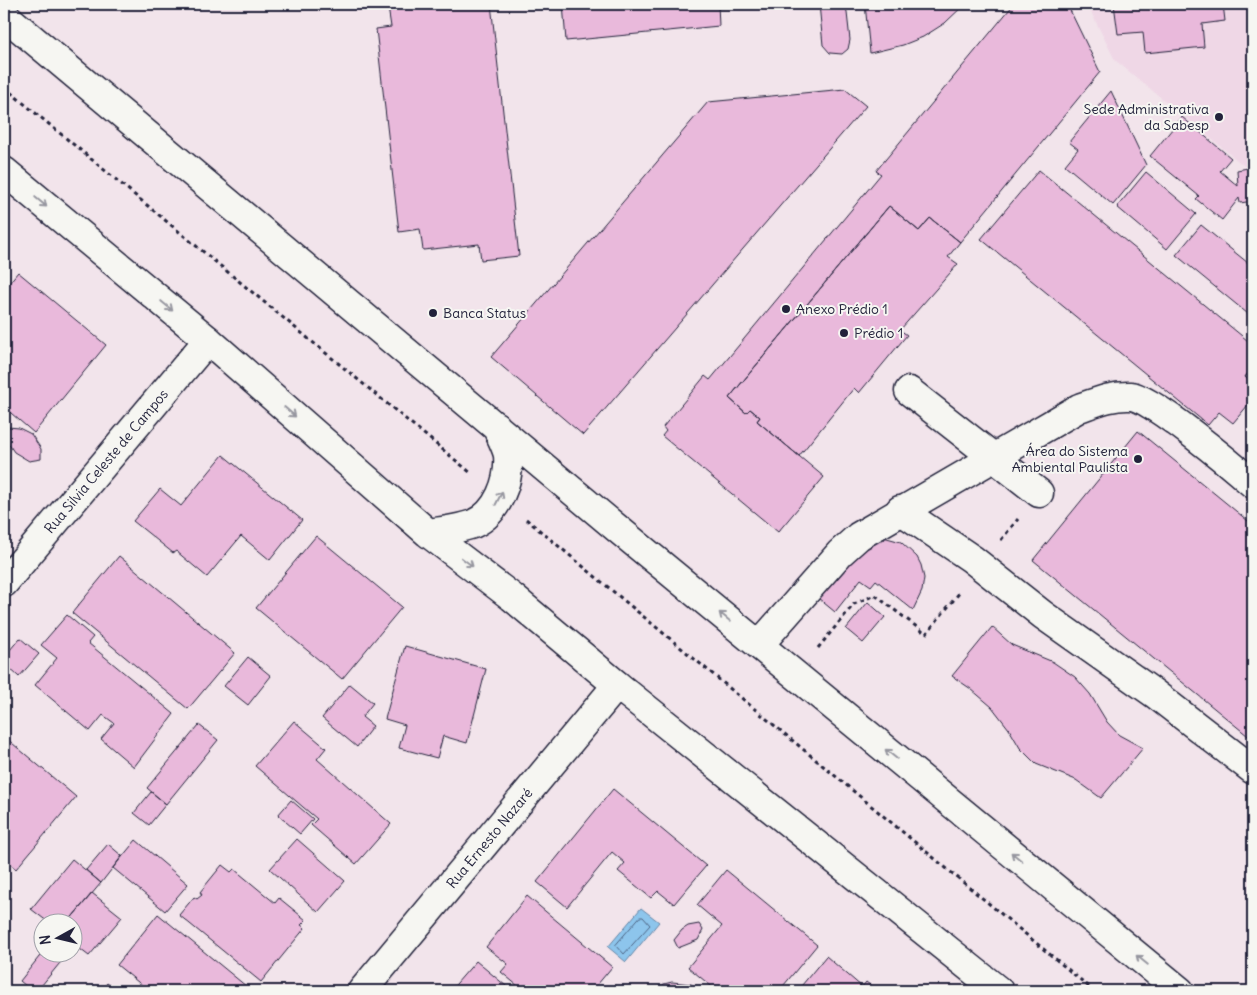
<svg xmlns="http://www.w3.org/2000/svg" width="1257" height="995" font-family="Delius,sans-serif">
<rect width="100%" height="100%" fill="#f2e4eb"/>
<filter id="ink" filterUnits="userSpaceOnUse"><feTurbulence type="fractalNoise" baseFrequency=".02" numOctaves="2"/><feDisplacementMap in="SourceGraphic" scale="10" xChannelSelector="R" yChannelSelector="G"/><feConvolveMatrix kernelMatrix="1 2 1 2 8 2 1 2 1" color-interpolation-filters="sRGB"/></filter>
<g filter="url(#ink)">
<path fill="#efd7e6" d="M 1087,4 L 1253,4 L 1253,173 L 1115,60 Z"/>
<path fill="#8dc5ec" stroke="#6284a5" d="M 641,908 L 659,922 L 626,962 L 608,947 Z"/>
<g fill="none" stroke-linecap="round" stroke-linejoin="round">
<path stroke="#4d6382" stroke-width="1" d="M 640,917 L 643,917 L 650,925 L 624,954 L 616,945 Z"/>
</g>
<path fill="#e9b9db" stroke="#22223b" d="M 422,4 L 491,4 L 519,256 L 481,260 L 479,244 L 423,250 L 420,229 L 399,232 L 376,29 L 391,27 L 388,7 Z
M 563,4 L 718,4 L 719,26 L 566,41 Z
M 819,4 L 846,4 L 850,40 L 848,49 L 842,54 L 830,53 L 823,45 Z
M 865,4 L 965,4 L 945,23 L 923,37 L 903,45 L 870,53 Z
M 1014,4 L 1067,4 L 1100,72 L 960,242 L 930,218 L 919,231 L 889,206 L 729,398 L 746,413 L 750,409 L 760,417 L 757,421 L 824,477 L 778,532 L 662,436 L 666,431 L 663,427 L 705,376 L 710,380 L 881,174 L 876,171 Z
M 1114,4 L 1223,4 L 1225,21 L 1202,24 L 1204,47 L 1145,53 L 1143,32 L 1118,34 Z
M 845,89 L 866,106 L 583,435 L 491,357 L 708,102 Z
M 1111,91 L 1146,165 L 1113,205 L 1065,165 L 1078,149 L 1069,142 Z
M 1182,117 L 1231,158 L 1220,171 L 1238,186 L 1237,170 L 1253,167 L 1253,201 L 1240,203 L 1239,198 L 1222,220 L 1196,199 L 1199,196 L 1150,156 Z
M 1039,170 L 1253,345 L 1253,367 L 1245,377 L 1253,384 L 1253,399 L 1233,423 L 1219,412 L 1208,425 L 981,239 Z
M 1146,172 L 1196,214 L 1167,249 L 1117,207 Z
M 889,206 L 919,231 L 930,218 L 960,242 L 948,257 L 958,264 L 900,330 L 907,335 L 859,393 L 854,388 L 799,456 L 757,421 L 760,417 L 750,409 L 746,413 L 729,398 Z
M 1201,225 L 1253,267 L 1253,318 L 1176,255 Z
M 18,272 L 106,345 L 34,433 L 4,407 L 4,289 Z
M 1253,367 L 1253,384 L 1245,377 Z
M 8,427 L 19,428 L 31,434 L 41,449 L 41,459 L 29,461 L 14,452 L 4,437 L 4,430 Z
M 1138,431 L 1253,525 L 1253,740 L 1033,560 Z
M 223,455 L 302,520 L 270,560 L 241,536 L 207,577 L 176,551 L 173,553 L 133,521 L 160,489 L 181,506 Z
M 316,536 L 402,607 L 342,679 L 256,608 Z
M 880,536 L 901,542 L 917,557 L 921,565 L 924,578 L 922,591 L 913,610 L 876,580 L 871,586 L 861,579 L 835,612 L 812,593 Z
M 119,556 L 235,653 L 188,709 L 72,613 Z
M 868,602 L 885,617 L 863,643 L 846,629 Z
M 67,615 L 93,637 L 88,643 L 174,714 L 134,767 L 101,739 L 114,723 L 103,715 L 90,731 L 35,685 L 57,658 L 41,645 Z
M 992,627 L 1012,645 L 1053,662 L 1075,677 L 1090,694 L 1107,722 L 1119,735 L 1143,748 L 1101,798 L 1076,780 L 1036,764 L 1020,748 L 1009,729 L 992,707 L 971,689 L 952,676 Z
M 20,638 L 39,654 L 19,677 L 4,663 L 4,657 Z
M 405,646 L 486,669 L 467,743 L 443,736 L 437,758 L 399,748 L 405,725 L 385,719 Z
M 248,657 L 271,676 L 248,705 L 224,686 Z
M 350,684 L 373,703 L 362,717 L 373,726 L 357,747 L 322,718 Z
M 294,721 L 326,748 L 317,759 L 391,824 L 356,864 L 311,825 L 317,819 L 255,766 Z
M 199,725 L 218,740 L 166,804 L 147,788 Z
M 6,738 L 76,797 L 16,869 L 4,859 L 4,741 Z
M 613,789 L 706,866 L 674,904 L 658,891 L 651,898 L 618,871 L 625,863 L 612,852 L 567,907 L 537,882 Z
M 151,792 L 166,804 L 149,825 L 134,813 Z
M 291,800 L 313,819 L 300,834 L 278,815 Z
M 297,839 L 345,881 L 318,912 L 270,869 Z
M 136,840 L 188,884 L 165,911 L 113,868 Z
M 108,844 L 122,856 L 101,883 L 86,870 Z
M 72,859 L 101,883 L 68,922 L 48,922 L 31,909 Z
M 222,865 L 231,872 L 234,869 L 275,903 L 279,898 L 306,920 L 301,925 L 305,928 L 261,982 L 179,915 L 194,897 L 197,899 L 202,895 L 200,892 Z
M 726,870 L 817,945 L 779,991 L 717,991 L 688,967 L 722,926 L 697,905 Z
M 92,893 L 122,917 L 89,956 L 72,943 L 72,922 L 68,922 Z
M 527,896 L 612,967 L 592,991 L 524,991 L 501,972 L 508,964 L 486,947 Z
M 158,914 L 252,991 L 149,991 L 117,965 Z
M 699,924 L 703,930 L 698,940 L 678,948 L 674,940 L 682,930 L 688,926 Z
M 43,952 L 57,952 L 64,958 L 37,991 L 32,991 L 20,981 Z
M 826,956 L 862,987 L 866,982 L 878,991 L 810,991 L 802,985 Z
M 476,961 L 512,991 L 450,991 Z
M 672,982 L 691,984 L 699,991 L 655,991 L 664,984 Z
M 107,983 L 117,991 L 100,991 Z"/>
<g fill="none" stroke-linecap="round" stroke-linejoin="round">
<defs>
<g id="street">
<path d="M 909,391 L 1039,493"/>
<path d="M 900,510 L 972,559 L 1043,615 L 1155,694 L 1253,770"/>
<path id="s1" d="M 4,583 L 208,340"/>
<path d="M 759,645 L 840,553 L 859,536 L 1079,408 C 1096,402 1112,395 1131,396 C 1151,397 1235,468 1253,484"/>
<path id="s2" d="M 362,991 L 617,685"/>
</g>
<path id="secondary" d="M 4,15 L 619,530 L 1180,991
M 4,171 L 208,340 L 428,533 L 512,597 L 617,685 L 999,991
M 428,533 C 443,531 459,529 473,524 C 498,513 510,481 508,455 C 506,446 500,435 496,426"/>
</defs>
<use href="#street" stroke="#22223b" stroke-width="31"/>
<use href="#secondary" stroke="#22223b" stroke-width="31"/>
<path stroke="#22223b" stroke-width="3" stroke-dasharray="4 4" stroke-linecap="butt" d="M 4,87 L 471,473
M 526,519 L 1094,991
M 1001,540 L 1018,519
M 818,648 L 854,604 L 875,595 L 926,634 L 960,592"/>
<use href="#street" stroke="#f6f6f2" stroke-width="28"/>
<use href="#secondary" stroke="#f6f6f2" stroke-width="28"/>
</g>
<defs><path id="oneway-shaft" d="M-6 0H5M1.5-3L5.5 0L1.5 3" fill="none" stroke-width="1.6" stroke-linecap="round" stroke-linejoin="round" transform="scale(1.25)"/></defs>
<g stroke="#9797a0">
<use href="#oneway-shaft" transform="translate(41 202) rotate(40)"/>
<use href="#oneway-shaft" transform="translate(167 306) rotate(40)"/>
<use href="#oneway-shaft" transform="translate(290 412) rotate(41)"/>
<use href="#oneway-shaft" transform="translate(499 498) rotate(-63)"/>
<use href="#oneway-shaft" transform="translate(467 562) rotate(37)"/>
<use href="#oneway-shaft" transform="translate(725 617) rotate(-141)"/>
<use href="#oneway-shaft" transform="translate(891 754) rotate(-141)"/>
<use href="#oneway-shaft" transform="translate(1017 857) rotate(-141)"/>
<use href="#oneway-shaft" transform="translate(1142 960) rotate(-141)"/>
</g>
</g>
<g fill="#22223b" stroke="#f6f6f2" stroke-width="2">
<circle cx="1219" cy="117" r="5"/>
<circle cx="786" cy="309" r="5"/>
<circle cx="433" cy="313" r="5"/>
<circle cx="844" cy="333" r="5"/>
<circle cx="1138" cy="459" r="5"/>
</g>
<g text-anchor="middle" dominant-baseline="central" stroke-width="4" stroke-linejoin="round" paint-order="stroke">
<g font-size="14" fill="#22223b" stroke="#f6f6f2" text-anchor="start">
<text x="1209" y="109" text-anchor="end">Sede Administrativa<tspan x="1209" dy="16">da Sabesp</tspan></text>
<text x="796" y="309">Anexo Prédio 1</text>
<text x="443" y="313">Banca Status</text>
<text x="854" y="333">Prédio 1</text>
<text x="1128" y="451" text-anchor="end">Área do Sistema<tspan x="1128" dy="16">Ambiental Paulista</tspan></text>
</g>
<g font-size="14" fill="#22223b" stroke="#f6f6f2">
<text stroke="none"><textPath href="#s1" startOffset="159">Rua Silvia Celeste de Campos</textPath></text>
<text stroke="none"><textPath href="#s2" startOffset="199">Rua Ernesto Nazaré</textPath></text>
</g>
</g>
<rect width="1257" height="995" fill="none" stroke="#f6f6f2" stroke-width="20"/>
<rect x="10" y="10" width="1237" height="975" fill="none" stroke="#22223b" stroke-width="2" filter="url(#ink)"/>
<g transform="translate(58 938) rotate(262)"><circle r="24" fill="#f6f6f2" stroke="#a1a1a9"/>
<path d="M0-4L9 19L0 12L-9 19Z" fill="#22223b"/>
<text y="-8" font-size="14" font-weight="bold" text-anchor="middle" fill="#22223b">N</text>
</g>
</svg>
